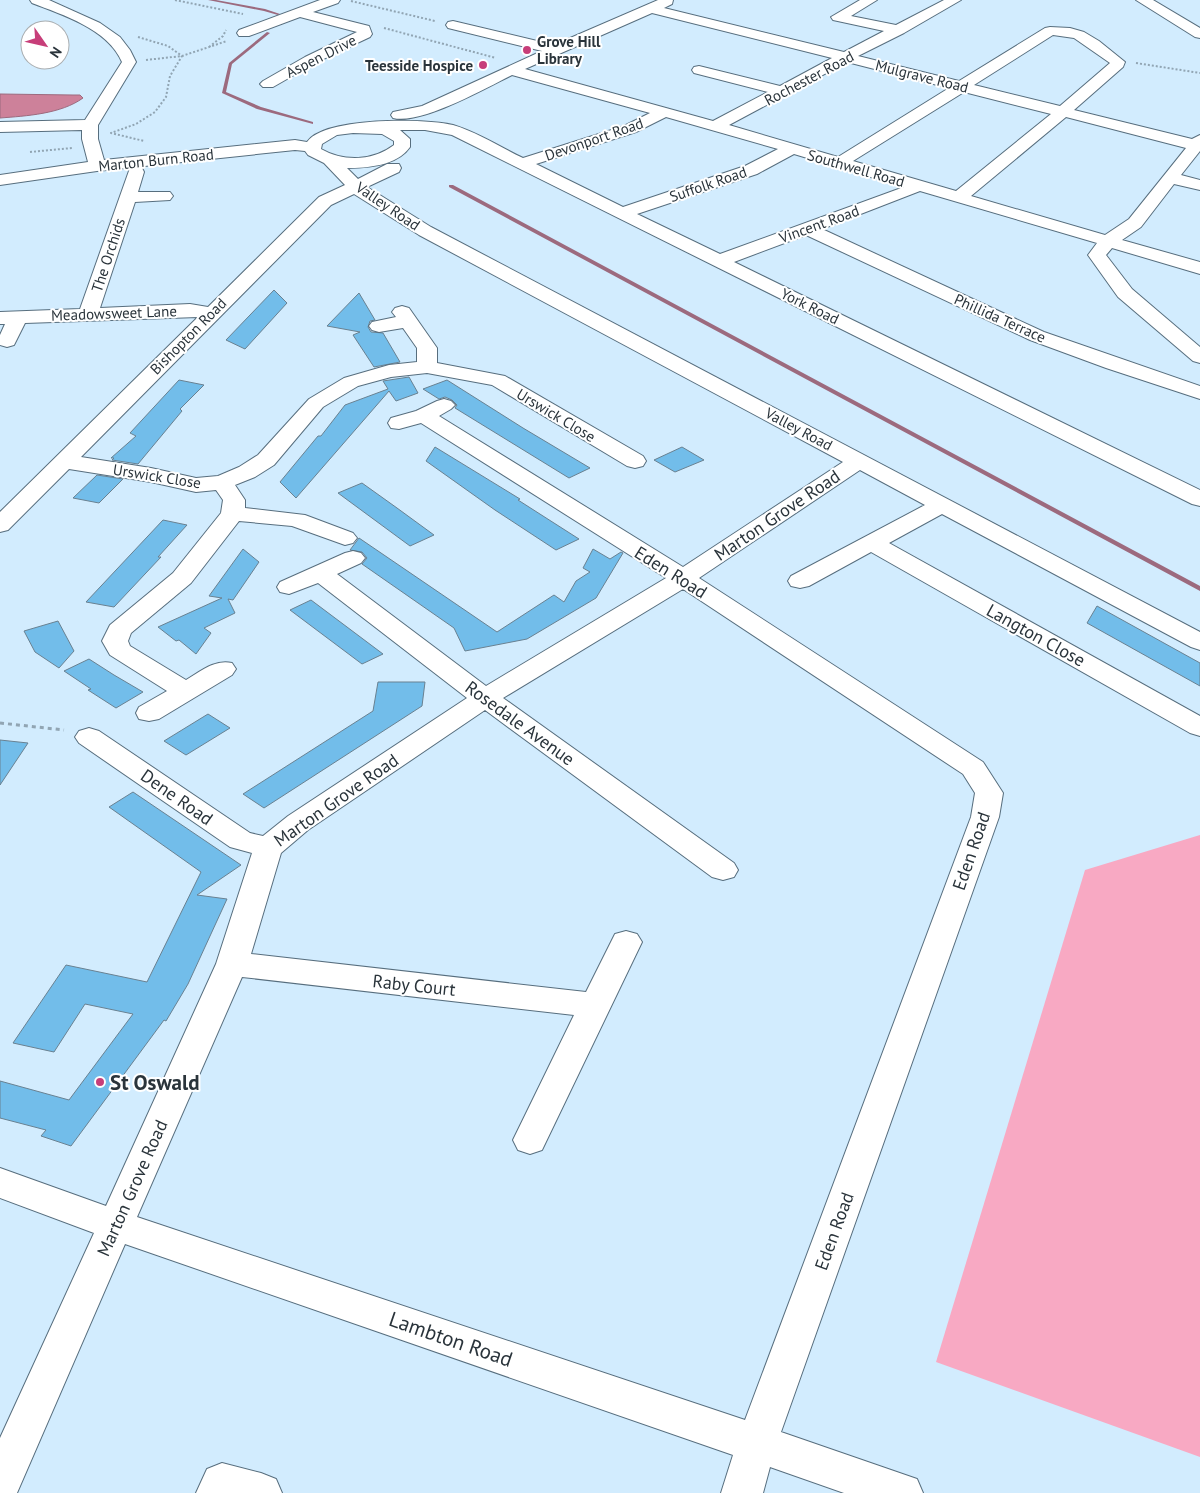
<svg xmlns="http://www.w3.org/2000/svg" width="1200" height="1493" font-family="'PT Sans',sans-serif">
<rect width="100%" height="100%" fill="#d2ecfe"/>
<path fill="#f8a9c3" d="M 1200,835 L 1200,1457 L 936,1362 L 1085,870 Z"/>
<path fill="#cd819a" stroke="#9c6a7e" d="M 0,94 L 73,95 L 80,95 L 83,98 C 61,114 26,116 0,118 Z"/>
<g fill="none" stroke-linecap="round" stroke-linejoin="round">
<path fill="#9c6a7e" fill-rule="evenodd" d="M 208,0 L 216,0 L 265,9 L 280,14 L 278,15 L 264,11 Z
M 267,32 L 270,33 L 232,64 L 226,92 L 261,107 L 313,122 L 313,124 L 257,109 L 222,93 L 229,63 Z
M 449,185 L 453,185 L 1200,586 L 1200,591 L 449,187 Z"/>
</g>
<path fill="#72bdea" stroke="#698191" d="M 274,290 L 287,303 L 245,349 L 226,340 Z
M 359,293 L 375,320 L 370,321 L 368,327 L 371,332 L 383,333 L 400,362 L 374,367 L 353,335 L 360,332 L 327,326 Z
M 409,377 L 418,393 L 396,401 L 389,391 L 296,498 L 280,482 L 318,436 L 321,436 L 345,405 L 388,389 L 383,381 Z
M 179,380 L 204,385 L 180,409 L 182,411 L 138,464 L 112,460 L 114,458 L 111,458 L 136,436 L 130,433 Z
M 447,380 L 523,428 L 590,468 L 569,478 L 455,408 L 457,405 L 452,400 L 445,397 L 439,399 L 423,389 Z
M 435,447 L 520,499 L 518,500 L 579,539 L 556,550 L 495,510 L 426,461 Z
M 682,447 L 704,460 L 675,472 L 654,460 Z
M 97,475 L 123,479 L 99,503 L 73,498 Z
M 362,483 L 397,508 L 434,535 L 410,546 L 338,493 Z
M 163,520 L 187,525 L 158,557 L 161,557 L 114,607 L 86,602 Z
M 359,538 L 497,632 L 554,595 L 564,602 L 576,581 L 590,572 L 583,568 L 593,549 L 610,559 L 621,552 L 623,553 L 596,598 L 527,639 L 465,651 L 454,628 L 362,564 L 367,558 L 362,552 L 350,550 Z
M 243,549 L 259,562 L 233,600 L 228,599 L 235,613 L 204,628 L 211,633 L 196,654 L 179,640 L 176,641 L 158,627 L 222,598 L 209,596 Z
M 311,600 L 383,654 L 362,664 L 290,610 Z
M 1097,606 L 1200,663 L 1200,686 L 1087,623 Z
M 58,621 L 74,651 L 59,668 L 35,652 L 24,631 Z
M 89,659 L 114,675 L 143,692 L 116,708 L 88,690 L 91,689 L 64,671 Z
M 378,682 L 425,682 L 422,706 L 264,808 L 243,794 L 373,711 Z
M 208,714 L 230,728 L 186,755 L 164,741 Z
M 0,740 L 28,743 L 0,785 Z
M 133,792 L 241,865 L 197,895 L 227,899 L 188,984 L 166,1021 L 164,1020 L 71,1146 L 41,1136 L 46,1130 L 0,1118 L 0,1081 L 69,1100 L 133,1014 L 85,1004 L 54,1052 L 13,1043 L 66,965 L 147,982 L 201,872 L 109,807 Z"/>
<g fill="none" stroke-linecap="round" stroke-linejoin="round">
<defs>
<path id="minor" d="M 30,0 L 49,0 L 100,23 L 120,37 L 130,50 L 136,62 L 98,125 L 98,139 L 104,160 L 295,140 L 307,142 C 324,117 425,118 453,125 C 477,132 500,147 523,158 L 624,126 L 650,113 L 512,75 C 486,88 421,125 393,118 L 391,115 L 393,112 L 422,106 L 542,51 L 448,28 L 446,25 L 448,22 L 453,21 L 554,45 L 658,0 L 673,0 L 672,4 L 664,8 L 844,52 L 884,31 L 833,20 L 831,17 L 860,0 L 877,0 L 851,16 L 896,25 L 944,0 L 961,0 L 904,33 L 858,56 L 959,81 L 1045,28 L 1050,27 L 1070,28 L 1084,32 L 1099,41 L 1125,62 L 1123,67 L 1074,110 L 1192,139 L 1200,135 L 1200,151 L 1181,175 L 1200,180 L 1200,190 L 1174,184 L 1141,227 L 1122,240 L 1200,262 L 1200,274 L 1112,248 L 1106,255 L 1132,289 L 1200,347 L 1200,363 L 1193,361 L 1118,297 L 1088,255 L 1097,243 L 920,191 L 822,229 L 1044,332 L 1200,386 L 1200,399 L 1106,368 L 1030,340 L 806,235 L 734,262 L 1200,490 L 1200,506 L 1192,504 L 452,135 L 425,130 L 400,130 L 410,139 L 410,147 C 397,166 367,168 347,168 L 358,179 L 387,164 L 399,164 L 401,168 L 399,172 L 367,187 L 431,227 L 1200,632 L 1200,650 L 1191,647 L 942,514 L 889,543 L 1200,716 L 1200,736 L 1190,733 L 871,552 L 809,586 L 800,588 L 791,586 L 788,581 L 791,576 L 925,505 L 860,470 L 699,578 L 983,762 L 1003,793 L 999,817 L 781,1432 L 917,1479 L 923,1493 L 844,1493 L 770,1467 L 763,1493 L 721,1493 L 733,1455 L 125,1244 L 17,1493 L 0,1493 L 0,1438 L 94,1233 L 0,1198 L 0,1168 L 106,1206 L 216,964 L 252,853 L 230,847 L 79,743 L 75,737 L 79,731 L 89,728 L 99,731 L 250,833 L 263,836 L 288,816 L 467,698 L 318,583 L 289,594 L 280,592 L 277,587 L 280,582 L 345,553 L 353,551 L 361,553 L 365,558 L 361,563 L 337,574 L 486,686 L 666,578 L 421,423 L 399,429 L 391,428 L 388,423 L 391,418 L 416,411 L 437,401 L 444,399 L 451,401 L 455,405 L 451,409 L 439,416 L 683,567 L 843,462 L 419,235 L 354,194 L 331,205 L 81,457 L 151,468 L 196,478 L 218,476 L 239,467 L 258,455 L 309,399 L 344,378 L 389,365 L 417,362 L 417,348 L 403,328 L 379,332 L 372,330 L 369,326 L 372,322 L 396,317 L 392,312 L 395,308 L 402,306 L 409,308 L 437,348 L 437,363 L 505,376 L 643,456 L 646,461 L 643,466 L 635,468 L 627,466 L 492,385 L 427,373 L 391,377 L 358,386 L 323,407 L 274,465 L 255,477 L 235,485 L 245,500 L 245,508 L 305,515 L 353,533 L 357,538 L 353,543 L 345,545 L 292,526 L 239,521 L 191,583 L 131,633 L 128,641 L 130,646 L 186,680 C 201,671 215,659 232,663 L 236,669 L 232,675 L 159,719 L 149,721 L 139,719 L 136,713 L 139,707 L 167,691 L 110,655 L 102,641 L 110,625 L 173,573 L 221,513 L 223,500 L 216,490 L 196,492 L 151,482 L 69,469 L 8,530 L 0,532 L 0,512 L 198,317 L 25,323 L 14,345 L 7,347 L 0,345 L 0,335 L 5,324 L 0,324 L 0,312 L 80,309 L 130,168 L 142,168 L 144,172 L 138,192 L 170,192 L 173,196 L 170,200 L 135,202 L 100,308 L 190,304 L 208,307 L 319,197 L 345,185 L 324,163 L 308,155 L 305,151 L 295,150 L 97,171 L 0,185 L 0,175 L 88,162 L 82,139 L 82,130 L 0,132 L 0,122 L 85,120 L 122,62 C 108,29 63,15 32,3 ZM 652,13 L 832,58 L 780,86 L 699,66 L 694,67 L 692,70 L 694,73 L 768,92 L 713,121 L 525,69 ZM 1053,35 L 1074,38 L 1110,63 L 1060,106 L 974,85 ZM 847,62 L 949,88 L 838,157 L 729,125 ZM 964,92 L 1051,114 L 956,191 L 853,161 ZM 666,117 L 778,149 L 745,166 L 623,207 L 536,164 L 636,132 ZM 1066,117 L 1186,148 L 1129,219 L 1105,235 L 971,196 ZM 353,133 L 382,134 L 394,141 L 394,145 C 373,161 344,162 321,149 L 322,144 L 337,135 ZM 794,154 L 904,187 L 720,254 L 637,214 L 757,174 ZM 683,589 L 963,774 L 975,793 L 971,817 L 745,1420 L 137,1217 L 242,977 L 574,1015 L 513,1140 L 518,1150 L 530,1154 L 542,1150 L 642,942 L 637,934 L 626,931 L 615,934 L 586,992 L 251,954 L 281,853 L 308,830 L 485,710 L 712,877 L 723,880 L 734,877 L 738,870 L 734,863 L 503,698 Z
M 320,0 L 340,0 L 338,3 L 313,12 L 369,26 L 372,34 L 370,37 L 315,63 L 273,87 L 263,87 L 260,84 L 263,81 L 305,57 L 357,32 L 300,17 L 249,36 L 239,36 L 237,33 L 239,30 Z
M 1136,0 L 1153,0 L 1200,28 L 1200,38 L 1195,37 Z
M 222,1463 L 261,1473 L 276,1479 L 282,1493 L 196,1493 L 207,1469 Z"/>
</defs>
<use href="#minor" stroke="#576e7e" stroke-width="2"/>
<path stroke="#91a5b3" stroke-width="2" stroke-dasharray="2 2" stroke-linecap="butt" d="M 175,0 L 243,14
M 351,1 L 435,21
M 384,28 L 496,58
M 138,37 L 168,46 L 182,56 L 170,76 L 166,97 L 155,112 L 136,124 L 111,133 L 144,141
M 209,47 L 223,36 L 226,30
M 146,60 L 182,56 L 227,41
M 1136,63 L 1200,73
M 30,152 L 72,148"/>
<path stroke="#91a5b3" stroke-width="3" stroke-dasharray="4 4" stroke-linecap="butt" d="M 0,723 L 64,730"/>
<use href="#minor" fill="#fff" fill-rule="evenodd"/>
</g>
<g fill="#c73e79" stroke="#fff" stroke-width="2">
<circle cx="527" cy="50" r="5"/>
<circle cx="483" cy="65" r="5"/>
<circle cx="100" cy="1082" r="5"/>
</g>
<g text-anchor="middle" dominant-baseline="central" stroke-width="4" stroke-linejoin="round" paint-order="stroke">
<g font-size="15" font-weight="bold" fill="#2a343b" stroke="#fff" text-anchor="start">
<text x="537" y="41">Grove Hill<tspan x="537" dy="17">Library</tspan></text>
<text x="473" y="65" text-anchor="end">Teesside Hospice</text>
</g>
<g font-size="15" fill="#2a343b" stroke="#fff">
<text transform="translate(321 56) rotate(-27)">Aspen Drive</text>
<text transform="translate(922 76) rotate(14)">Mulgrave Road</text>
<text transform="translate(809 78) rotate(-28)">Rochester Road</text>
<text transform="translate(594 139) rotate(-19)">Devonport Road</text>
<text transform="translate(156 160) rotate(-6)">Marton Burn Road</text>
<text transform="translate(856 168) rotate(16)">Southwell Road</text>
<text transform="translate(708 184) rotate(-19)">Suffolk Road</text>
<text transform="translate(388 206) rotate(34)">Valley Road</text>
<text transform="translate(819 224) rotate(-20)">Vincent Road</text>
<text transform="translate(108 255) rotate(-72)">The Orchids</text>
<text transform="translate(810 306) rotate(26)">York Road</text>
<text transform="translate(114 313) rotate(-2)">Meadowsweet Lane</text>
<text transform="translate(1000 318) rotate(24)">Phillida Terrace</text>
<text transform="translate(188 336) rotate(-45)">Bishopton Road</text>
<text transform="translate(556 415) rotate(31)">Urswick Close</text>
<text transform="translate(799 429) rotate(28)">Valley Road</text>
<text transform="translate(157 476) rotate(9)">Urswick Close</text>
</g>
<g font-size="18" fill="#2a343b" stroke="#fff">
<text transform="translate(777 515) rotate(-34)">Marton Grove Road</text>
<text transform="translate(671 572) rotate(32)">Eden Road</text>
<text transform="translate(1036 635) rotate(29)">Langton Close</text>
<text transform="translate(520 723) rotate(36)">Rosedale Avenue</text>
<text transform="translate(177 797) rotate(35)">Dene Road</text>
<text transform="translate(336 800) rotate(-35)">Marton Grove Road</text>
<text transform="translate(971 851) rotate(-71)">Eden Road</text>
<text transform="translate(414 985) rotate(6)">Raby Court</text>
<text transform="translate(132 1188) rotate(-66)">Marton Grove Road</text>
<text transform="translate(834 1231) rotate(-70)">Eden Road</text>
</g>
<g font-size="21" font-weight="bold" fill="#2a343b" stroke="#fff" text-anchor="start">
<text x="110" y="1082">St Oswald</text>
</g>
<g font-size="21" fill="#2a343b" stroke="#fff">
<text transform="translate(451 1339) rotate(19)">Lambton Road</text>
</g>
</g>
<g transform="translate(45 45) rotate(124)"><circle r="24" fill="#ffffff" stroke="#aaaeb1"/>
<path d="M0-4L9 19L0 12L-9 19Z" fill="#c73e79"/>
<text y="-8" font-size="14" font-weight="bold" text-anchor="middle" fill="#2a343b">N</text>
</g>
</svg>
